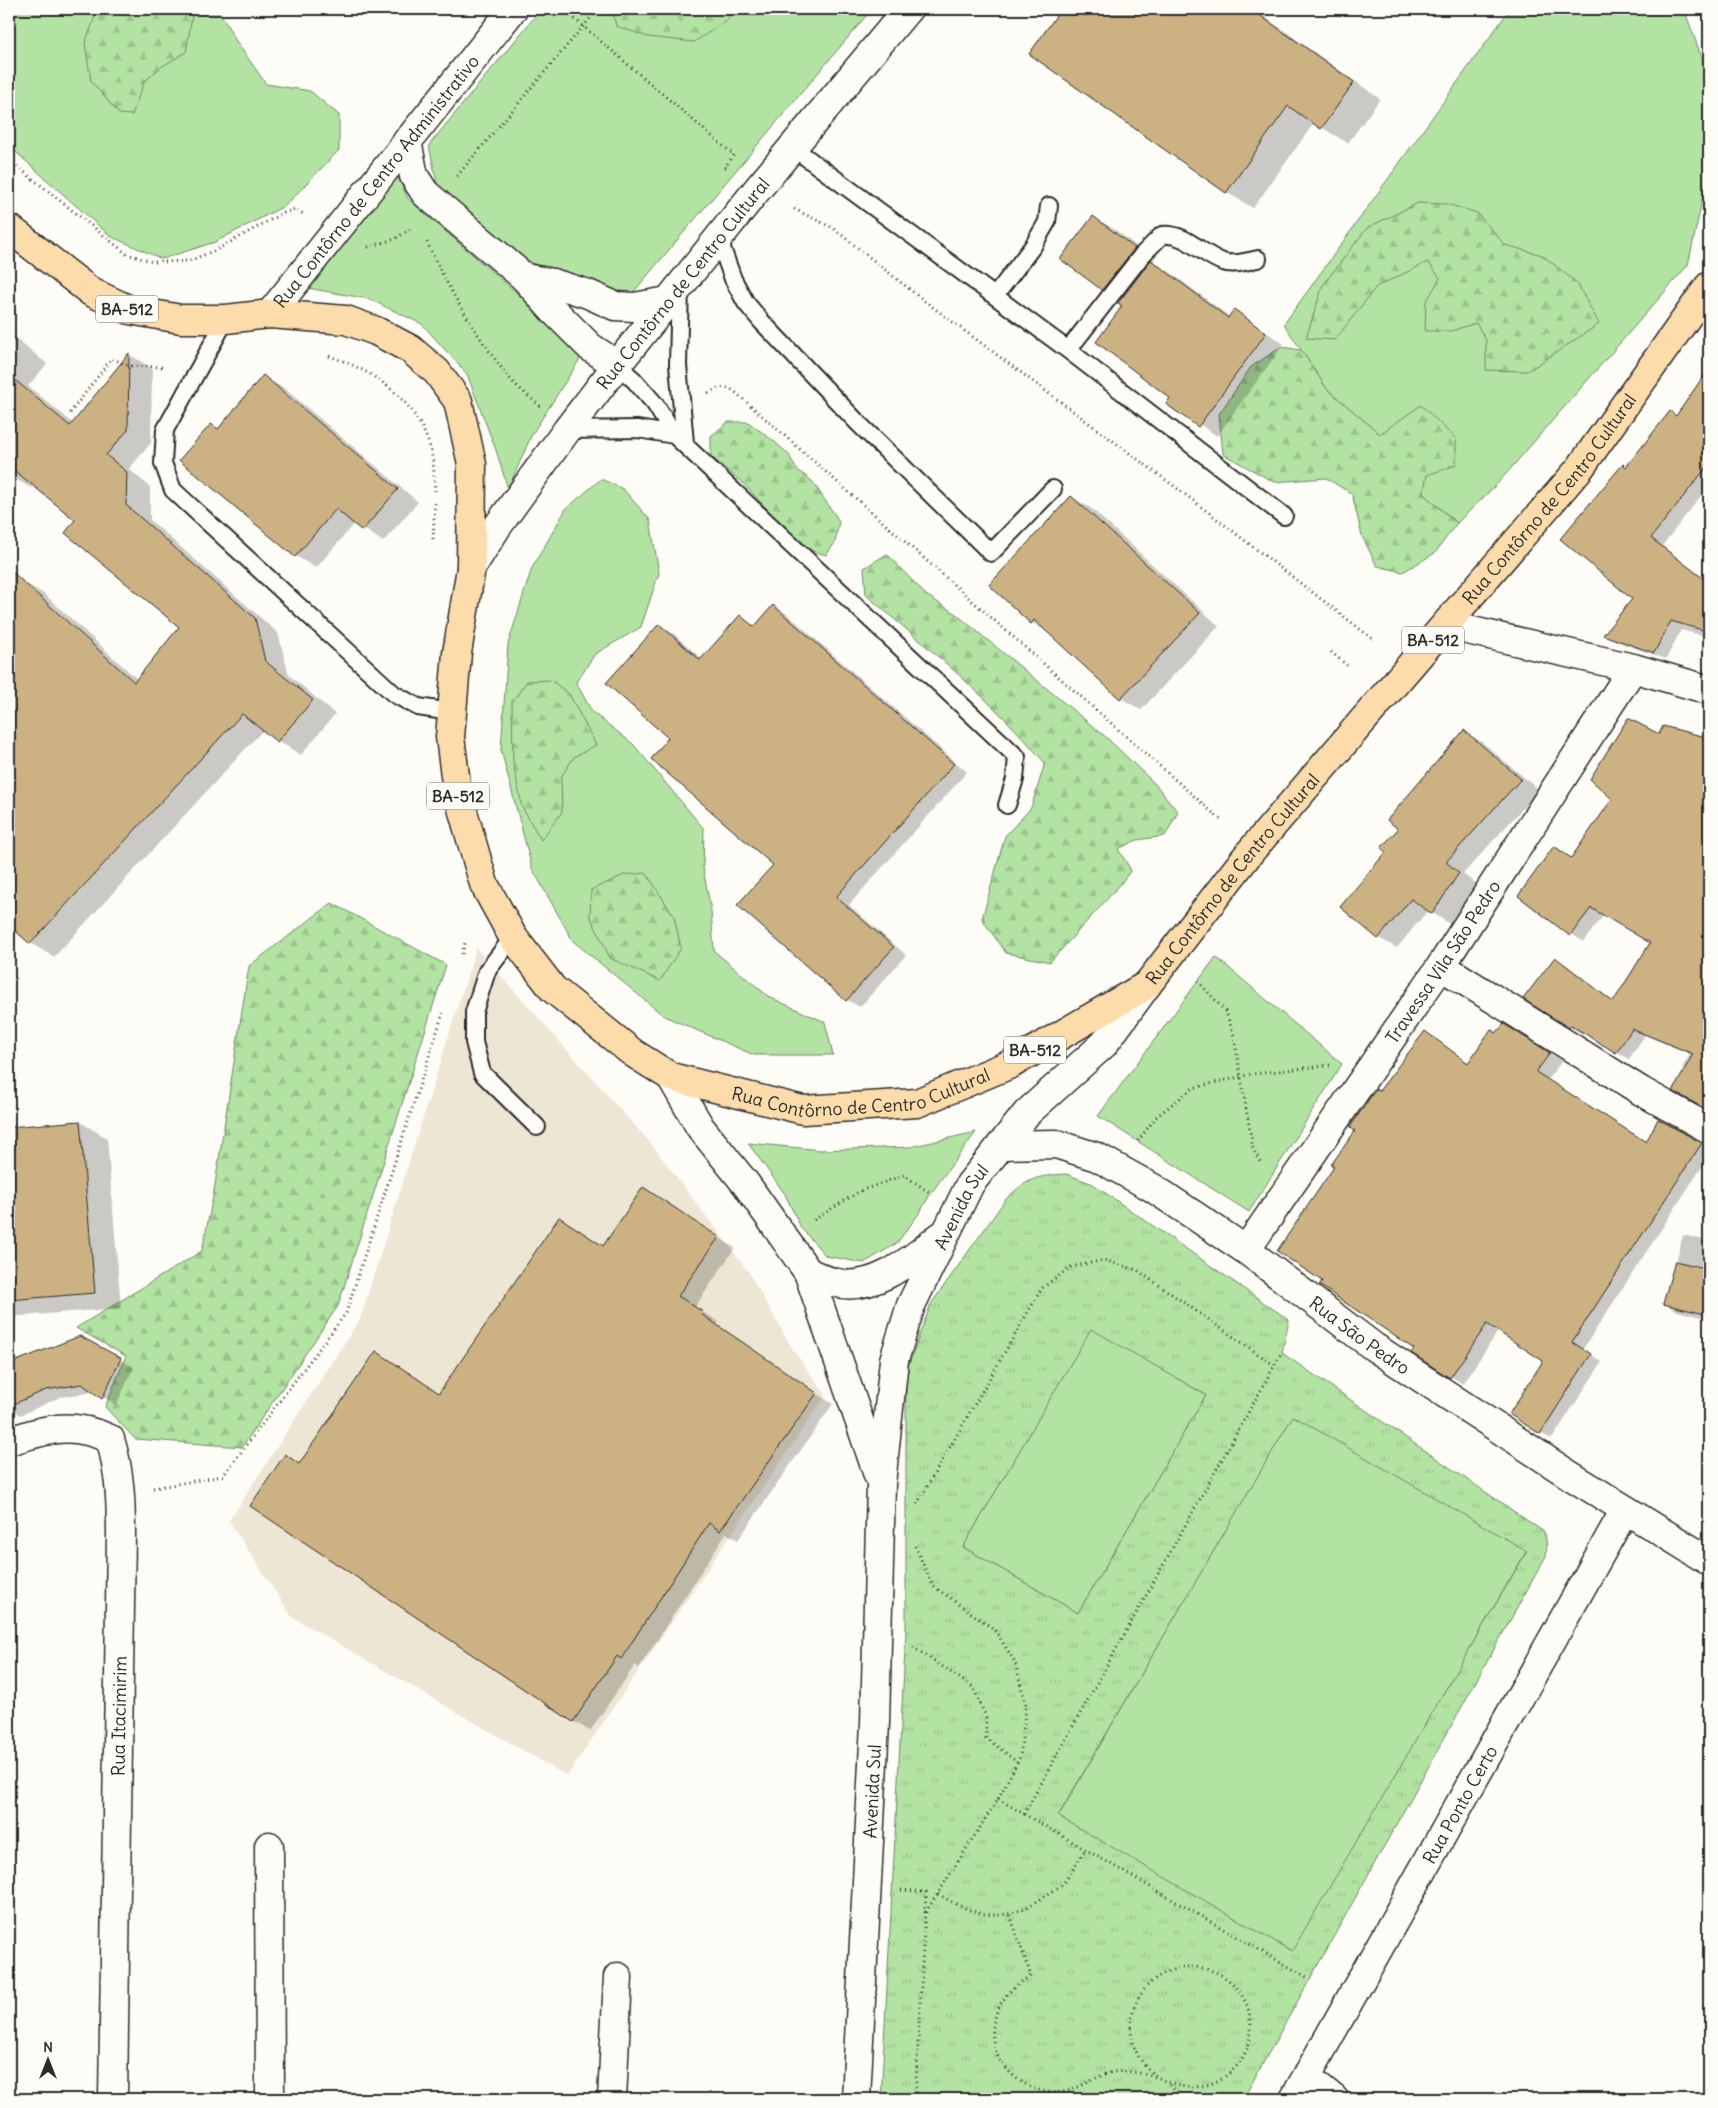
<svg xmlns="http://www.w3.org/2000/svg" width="1718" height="2108" font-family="Delius,sans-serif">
<defs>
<pattern id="forest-firs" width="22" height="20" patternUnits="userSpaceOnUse" patternTransform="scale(1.25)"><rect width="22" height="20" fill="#b3e3a3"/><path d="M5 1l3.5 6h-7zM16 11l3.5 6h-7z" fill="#9ac38c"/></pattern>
<pattern id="park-tufts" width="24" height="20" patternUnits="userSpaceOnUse" patternTransform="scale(1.25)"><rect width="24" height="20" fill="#b3e3a3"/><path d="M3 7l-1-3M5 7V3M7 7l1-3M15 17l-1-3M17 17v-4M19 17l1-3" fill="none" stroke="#9ac38c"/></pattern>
</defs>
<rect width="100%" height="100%" fill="#fdfcf7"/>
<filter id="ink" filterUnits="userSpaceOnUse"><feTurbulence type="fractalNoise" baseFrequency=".02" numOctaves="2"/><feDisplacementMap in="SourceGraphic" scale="10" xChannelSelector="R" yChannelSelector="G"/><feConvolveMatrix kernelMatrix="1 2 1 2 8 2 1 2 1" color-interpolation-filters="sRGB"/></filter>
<g filter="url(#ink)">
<path fill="#eee6d4" d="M 476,948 L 652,1145 L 748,1271 L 793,1350 L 826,1395 L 567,1776 L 292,1617 L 229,1521 L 360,1319 Z"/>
<path fill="#b3e3a3" stroke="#6f8767" d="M 9,9 L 218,9 L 236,41 L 266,84 L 310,91 L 339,115 L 339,150 L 286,205 L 215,242 L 162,259 L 110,236 L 9,146 Z
M 541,9 L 872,9 L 631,295 L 547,271 L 513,252 L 438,188 L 429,145 Z
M 1510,9 L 1684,9 L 1703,61 L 1709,136 L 1709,169 L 1688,265 L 1498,483 L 1457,523 L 1423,494 L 1427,475 L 1327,389 L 1284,324 Z
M 397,175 L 408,199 L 578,346 L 580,359 L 532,434 L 508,489 L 496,450 L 467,374 L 422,324 L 369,299 L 302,287 Z
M 601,479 L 623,489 L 650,520 L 659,573 L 641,627 L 595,654 L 576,682 L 592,712 L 633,744 L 704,829 L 703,868 L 711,911 L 714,951 L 769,997 L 825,1022 L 833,1055 L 754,1055 L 664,1016 L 573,941 L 532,868 L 501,750 L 508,644 L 532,568 L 566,509 Z
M 1216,957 L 1342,1064 L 1249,1212 L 1098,1116 Z
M 976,1132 L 931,1193 L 920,1212 L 897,1243 L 864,1263 L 826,1256 L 801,1228 L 785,1194 L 748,1143 L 821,1150 L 910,1147 Z
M 1091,1328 L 1206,1395 L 1078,1613 L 963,1547 Z
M 1293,1415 L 1527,1550 L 1293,1952 L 1058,1817 Z"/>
<path fill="url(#forest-firs)" stroke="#6f8767" d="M 95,9 L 193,9 L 186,52 L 161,67 L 144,82 L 132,115 L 119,114 L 91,81 L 85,43 L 94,20 Z
M 612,9 L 731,9 L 728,20 L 694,42 L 648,37 L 616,26 Z
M 1418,203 L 1447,204 L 1477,213 L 1505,245 L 1542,255 L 1577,283 L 1599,324 L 1528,371 L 1486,370 L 1486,340 L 1476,323 L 1451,331 L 1425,331 L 1426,302 L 1440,278 L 1428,262 L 1376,287 L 1335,340 L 1306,338 L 1323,285 L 1367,228 Z
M 1281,347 L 1301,350 L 1327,389 L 1380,434 L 1421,405 L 1456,439 L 1456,465 L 1427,475 L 1423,494 L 1457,523 L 1435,553 L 1403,572 L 1377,566 L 1362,536 L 1352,494 L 1326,478 L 1274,482 L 1223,454 L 1219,414 L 1251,367 Z
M 728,422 L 748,422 L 775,442 L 789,455 L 796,469 L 812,481 L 839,521 L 835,543 L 826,555 L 803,548 L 742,482 L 711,457 L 711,436 Z
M 887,554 L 926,595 L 956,614 L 1107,738 L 1156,785 L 1178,812 L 1165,836 L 1137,840 L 1118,849 L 1131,870 L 1119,886 L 1050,962 L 1006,953 L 982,919 L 1005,836 L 1031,808 L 1045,763 C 993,700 928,648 866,595 L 864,568 Z
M 551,680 L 569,694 L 596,745 L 574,757 L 561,777 L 562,812 L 541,840 L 522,807 L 513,762 L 512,702 L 527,681 Z
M 646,873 L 674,916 L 681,948 L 660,981 L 610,958 L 590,916 L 591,890 L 624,875 Z
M 332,903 L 446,965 L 338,1306 L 242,1447 L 135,1439 L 105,1407 L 126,1356 L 76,1328 L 202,1251 L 214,1191 L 249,966 Z"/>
<path fill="url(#park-tufts)" stroke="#6f8767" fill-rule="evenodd" d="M 1066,1174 L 1093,1184 L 1101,1190 L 1289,1320 L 1282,1353 L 1544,1532 L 1547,1545 L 1546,1556 L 1243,2099 L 881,2099 L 906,1631 L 906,1372 L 931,1304 L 1006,1199 C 1028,1178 1037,1176 1066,1174 ZM 1091,1329 L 1206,1395 L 1078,1613 L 963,1547 ZM 1293,1416 L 1527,1551 L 1292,1951 L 1058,1816 Z"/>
<path fill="#0003" d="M 367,9 L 386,9 L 380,16 Z
M 1063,9 L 1254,9 L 1380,99 L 1348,143 L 1314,123 L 1253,208 L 1226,192 L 1031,53 Z
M 1093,218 L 1114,229 L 1155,260 L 1153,262 L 1170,272 L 1230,317 L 1234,311 L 1284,344 L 1217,436 L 1168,403 L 1172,397 L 1121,300 L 1102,289 Z
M 9,332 L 47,364 L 28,386 L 74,424 L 130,355 L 152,368 L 151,443 L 129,469 L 150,487 L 150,520 L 278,633 L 289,675 L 335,714 L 301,755 L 278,741 L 263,730 L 54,957 L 30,943 L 9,923 L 9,594 L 21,581 L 44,594 L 137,679 L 181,627 L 77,520 L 34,485 L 31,488 L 9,475 Z
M 1709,370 L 1709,497 L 1704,492 L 1662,546 L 1709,582 L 1709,637 L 1681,630 L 1666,659 L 1616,641 L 1605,634 L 1634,599 L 1627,468 L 1671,413 L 1677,417 Z
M 263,377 L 284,388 L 418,502 L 383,542 L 355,523 L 316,568 L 296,556 L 181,460 L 219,429 Z
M 1072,497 L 1092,509 L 1219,626 L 1141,710 L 1121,698 L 1050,633 L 1032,623 Z
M 774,606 L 787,614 L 967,772 L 849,905 L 906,955 L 860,1007 L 847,1000 L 775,865 L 670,738 L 659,625 L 673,633 L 702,659 L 740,617 L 756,626 Z
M 1664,728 L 1709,739 L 1709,1110 L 1675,1091 L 1685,1071 L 1682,1068 L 1690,1054 L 1645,1035 L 1629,1059 L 1584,1032 L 1582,1034 L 1570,1027 L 1525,998 L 1555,959 L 1568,966 L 1614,1002 L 1651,943 L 1604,915 L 1583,942 L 1519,896 L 1555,848 L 1572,858 Z
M 1464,732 L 1482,742 L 1539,790 L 1463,874 L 1476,884 L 1450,924 L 1428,910 L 1397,948 L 1379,938 L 1387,852 L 1400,829 Z
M 1516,1032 L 1562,1061 L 1547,1080 L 1646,1143 L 1659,1120 L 1709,1149 L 1709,1156 L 1583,1349 L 1602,1362 L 1552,1439 L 1540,1433 L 1544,1360 L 1499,1330 L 1463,1384 L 1413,1352 L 1416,1349 L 1324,1280 L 1336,1167 L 1379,1092 L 1425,1033 L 1469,1063 L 1497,1034 Z
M 80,1122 L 107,1138 L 121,1308 L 9,1317 L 9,1128 Z
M 644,1189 L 735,1248 L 695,1307 L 719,1322 L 717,1325 L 833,1404 L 738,1540 L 726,1533 L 639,1668 L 635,1665 L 590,1731 L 573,1721 L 286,1456 L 300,1464 L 377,1352 L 440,1394 L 604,1247 Z
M 1683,1235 L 1709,1241 L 1709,1319 L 1677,1311 L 1665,1304 Z
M 79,1337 L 134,1367 L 116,1405 L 95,1392 L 60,1397 L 21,1415 L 9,1408 L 9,1365 Z"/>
<path fill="#ccb282" stroke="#2b2b2b" d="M 1061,9 L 1251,9 L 1354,82 L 1321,129 L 1288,106 L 1226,193 L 1029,54 Z
M 1093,216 L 1135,248 L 1102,290 L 1060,259 Z
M 1151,260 L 1228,318 L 1234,309 L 1266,333 L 1198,427 L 1166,404 L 1170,398 L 1096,342 L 1122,306 L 1118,303 Z
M 129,353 L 128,430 L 106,455 L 127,472 L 126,505 L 255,618 L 265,661 L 313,700 L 277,742 L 242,714 L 30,944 L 9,925 L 9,569 L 134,682 L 179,627 L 65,533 L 75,520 L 9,466 L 9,375 L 70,426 Z
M 1709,368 L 1709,464 L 1651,538 L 1709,583 L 1709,632 L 1671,621 L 1654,653 L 1603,635 L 1632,599 L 1560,539 L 1623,464 L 1626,467 L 1670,411 L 1676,416 Z
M 263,375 L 398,489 L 362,531 L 336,509 L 295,557 L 179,460 L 211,424 L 218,429 Z
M 1071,496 L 1200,613 L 1120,699 L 1034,620 L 1031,624 L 989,585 Z
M 773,605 L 954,764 L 836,897 L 894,947 L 846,1001 L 737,905 L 773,865 L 651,759 L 668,738 L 606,683 L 659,624 L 700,660 L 740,615 L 754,627 Z
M 1628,718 L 1659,734 L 1663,726 L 1709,738 L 1709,1111 L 1673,1091 L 1693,1054 L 1632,1029 L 1616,1053 L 1571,1025 L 1569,1028 L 1523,999 L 1555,957 L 1613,1002 L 1650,943 L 1591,908 L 1570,936 L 1518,896 L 1554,846 L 1571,858 L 1612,799 L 1590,779 Z
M 1464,730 L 1521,779 L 1446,862 L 1459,873 L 1432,914 L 1411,899 L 1378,939 L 1340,907 L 1386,852 L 1381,848 L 1398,829 L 1387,820 Z
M 1504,1024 L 1550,1053 L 1536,1072 L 1646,1142 L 1658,1119 L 1702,1143 L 1572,1342 L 1591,1354 L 1540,1434 L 1509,1414 L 1543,1361 L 1487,1324 L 1450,1378 L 1411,1353 L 1414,1349 L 1319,1285 L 1322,1281 L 1277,1251 L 1334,1167 L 1331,1165 L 1355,1131 L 1350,1127 L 1376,1089 L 1379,1091 L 1425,1031 L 1468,1063 L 1491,1029 L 1496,1033 Z
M 80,1121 L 95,1293 L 9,1300 L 9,1127 Z
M 643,1187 L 719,1237 L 678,1296 L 703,1312 L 701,1314 L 817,1393 L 720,1531 L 709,1523 L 621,1659 L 617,1656 L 573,1722 L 250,1506 L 285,1454 L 299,1464 L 376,1351 L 439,1393 L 559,1217 L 603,1246 Z
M 1675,1261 L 1709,1269 L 1709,1315 L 1663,1304 Z
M 80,1336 L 121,1358 L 102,1399 L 82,1384 L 46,1390 L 9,1406 L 9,1364 Z"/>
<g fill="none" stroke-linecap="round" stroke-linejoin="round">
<defs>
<path id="lane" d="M 792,147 L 1068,350 L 1284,516
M 718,237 L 733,279 L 746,303 L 762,322 L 858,423 L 991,553 L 1053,489
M 680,286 L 678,365 L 685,443
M 995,296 L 1033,246 L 1047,222 L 1049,206
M 226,319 L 165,430 L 163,463 L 173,490 L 394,694 L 418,707 L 451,712
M 1068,350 L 1142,255 L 1162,235 C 1185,232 1202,255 1223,262 C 1234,266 1247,261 1258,259
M 617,365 L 634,380 L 655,404 L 674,435 L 1017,757 L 1015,779 L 1007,805
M 567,430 L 638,429 L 674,435 L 678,437
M 513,937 L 487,971 L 474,1012 L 474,1042 L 482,1073 L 537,1127"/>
<g id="street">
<path d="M 1446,625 L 1633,668 L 1709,690"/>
<path d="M 1441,966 L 1641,1091 L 1709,1129"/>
<path id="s1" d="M 1001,1145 L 1056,1144 L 1097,1157 L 1153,1188 L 1246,1250 L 1374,1347 L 1571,1476 L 1709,1561"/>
<path id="s2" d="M 1246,1250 L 1441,966 L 1633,668"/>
<path d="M 9,1441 C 47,1429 72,1421 110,1439 C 120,1471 121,1502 121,1535 L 113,2099"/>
<path d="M 269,1846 L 270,2099"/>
<path d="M 1307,2077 L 1334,2099"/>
<path d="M 612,2099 L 618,1977"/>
<path id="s3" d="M 1294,2099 L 1625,1510"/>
</g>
<g id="secondary">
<path d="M 407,141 L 414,176 L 425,193 L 525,278 L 553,283 L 588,294 L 615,306 L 634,307 L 668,301"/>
<path d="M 525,278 L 552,309 L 590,347 L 617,365"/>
<path id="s4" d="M 270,314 L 513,9"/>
<path id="s5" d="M 471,568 L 497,527 L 567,430 L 617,365 L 756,191 L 908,9"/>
<path d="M 671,1077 L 700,1127 L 746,1184 L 808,1272 L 878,1475"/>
<path d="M 808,1272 C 816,1275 824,1280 833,1282 C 873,1294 912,1259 941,1236"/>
<path id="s6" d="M 856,2099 L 875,1723 L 881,1484 L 894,1360 L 911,1305 L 970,1184 L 1027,1113 L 1104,1044 L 1147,985"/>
</g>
<g id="primary">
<path id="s7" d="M 9,228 L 91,292 L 130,310 L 181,319 L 226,319 L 270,314 L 346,320 L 376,331 L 410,349 L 437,372 L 458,401 L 472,464 L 471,568 L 457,653 L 450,737 L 457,791 L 484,884 L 513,937 L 553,989 L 633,1053 L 671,1077 L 803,1110 L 917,1103 L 1011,1064 L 1147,985 L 1250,852 L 1580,468 L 1709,286"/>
</g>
</defs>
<use href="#lane" stroke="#2b2b2b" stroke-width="20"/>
<use href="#street" stroke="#2b2b2b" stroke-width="31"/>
<use href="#secondary" stroke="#2b2b2b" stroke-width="31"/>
<use href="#primary" stroke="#2b2b2b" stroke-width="31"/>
<path stroke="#2b2b2b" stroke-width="3" stroke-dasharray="1 4" stroke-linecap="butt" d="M 563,9 L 734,155 L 725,167 L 729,169
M 9,160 L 127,254 L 153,262 L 189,261 L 216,250 L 281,214 L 295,209 L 305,215
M 457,176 L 598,9
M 794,209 L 833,228 L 923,300 L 1178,489 L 1373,639
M 427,242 C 446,286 478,338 507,375 C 516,387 530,397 541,407
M 368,247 L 395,239 L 412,228
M 329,356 C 372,370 411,396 428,441 C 434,457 434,475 435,491
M 708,393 C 718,387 724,385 734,391 L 1221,820
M 70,413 L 112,358 L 128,366 L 162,367
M 433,539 L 435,502
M 1331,652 L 1349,667
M 462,954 L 465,943
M 1198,981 L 1226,1012 L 1234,1036 L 1253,1149 L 1262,1165
M 1138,1141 L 1156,1117 L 1193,1088 L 1252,1074 L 1332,1065
M 814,1220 L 860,1191 L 904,1175 L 929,1192
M 153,1488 L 223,1476 L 346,1313 L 443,1013
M 917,1504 L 1042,1288 L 1071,1267 L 1104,1260 L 1137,1270 L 1274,1365
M 915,1546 L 933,1586 L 994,1629 L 1015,1662 L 1026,1706 L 1020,1757 L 998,1799 L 924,1915
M 913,1647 L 973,1687 L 986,1717 L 986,1738 L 1017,1762
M 998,1799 L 1024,1814 L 1282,1352
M 1024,1814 L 1310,1979
M 901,1890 L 926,1892 L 915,2099
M 938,1894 C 978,1918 1005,1925 1045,1896 C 1051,1892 1059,1888 1064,1882 C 1072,1873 1078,1860 1085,1850
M 1010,1915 L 1031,1976 C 1013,1986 1001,1997 995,2018 C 990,2031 993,2050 1001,2062 C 1016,2083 1041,2097 1067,2091 C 1083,2087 1097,2075 1113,2072 C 1127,2070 1142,2073 1155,2077
M1131 2027a60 60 0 1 1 120 0a60 60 0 1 1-120 0Z
M 1169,2085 L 1185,2099"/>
<use href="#lane" stroke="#fdfcf7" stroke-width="16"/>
<use href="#street" stroke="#fdfcf7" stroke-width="28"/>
<use href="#secondary" stroke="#fdfcf7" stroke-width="28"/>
<use href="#primary" stroke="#fddcac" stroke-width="28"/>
</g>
</g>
<g text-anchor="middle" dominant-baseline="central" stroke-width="5" stroke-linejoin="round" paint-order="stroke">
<g fill="#fdfcf7" stroke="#6a6a68" stroke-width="1">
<rect x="96" y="295.5" width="62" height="27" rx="4"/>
<rect x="1402" y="626.5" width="62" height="27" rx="4"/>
<rect x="427" y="782.5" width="62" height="27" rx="4"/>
<rect x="1004" y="1036.5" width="62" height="27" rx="4"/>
</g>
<g font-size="16" font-weight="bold" fill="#2b2b2b">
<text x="127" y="309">BA-512</text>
<text x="1433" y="640">BA-512</text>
<text x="458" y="796">BA-512</text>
<text x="1035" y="1050">BA-512</text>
</g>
<g font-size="18" fill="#2b2b2b" stroke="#fdfcf7">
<text stroke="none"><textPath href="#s4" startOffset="170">Rua Contôrno de Centro Administrativo</textPath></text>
<text stroke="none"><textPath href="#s5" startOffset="355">Rua Contôrno de Centro Cultural</textPath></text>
<text stroke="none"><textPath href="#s7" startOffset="2410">Rua Contôrno de Centro Cultural</textPath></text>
<text stroke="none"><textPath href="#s7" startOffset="1915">Rua Contôrno de Centro Cultural</textPath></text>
<text stroke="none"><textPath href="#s2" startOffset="349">Travessa Vila São Pedro</textPath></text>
<text stroke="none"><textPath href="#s7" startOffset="1465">Rua Contôrno de Centro Cultural</textPath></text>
<text stroke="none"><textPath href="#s6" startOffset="908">Avenida Sul</textPath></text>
<text stroke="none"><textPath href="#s1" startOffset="416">Rua São Pedro</textPath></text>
<text transform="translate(119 1716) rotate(-89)">Rua Itacimirim</text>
<text stroke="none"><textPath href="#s6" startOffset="308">Avenida Sul</textPath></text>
<text stroke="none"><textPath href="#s3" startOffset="338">Rua Ponto Certo</textPath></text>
</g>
</g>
<rect width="1718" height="2108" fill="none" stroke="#fdfcf7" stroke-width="30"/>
<rect x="15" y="15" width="1688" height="2078" fill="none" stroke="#2b2b2b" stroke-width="2" filter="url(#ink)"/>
<g transform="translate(48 2060)" stroke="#fdfcf7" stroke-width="4" paint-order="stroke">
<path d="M0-4L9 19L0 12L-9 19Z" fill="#2b2b2b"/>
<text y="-8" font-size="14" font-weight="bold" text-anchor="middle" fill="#2b2b2b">N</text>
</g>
</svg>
